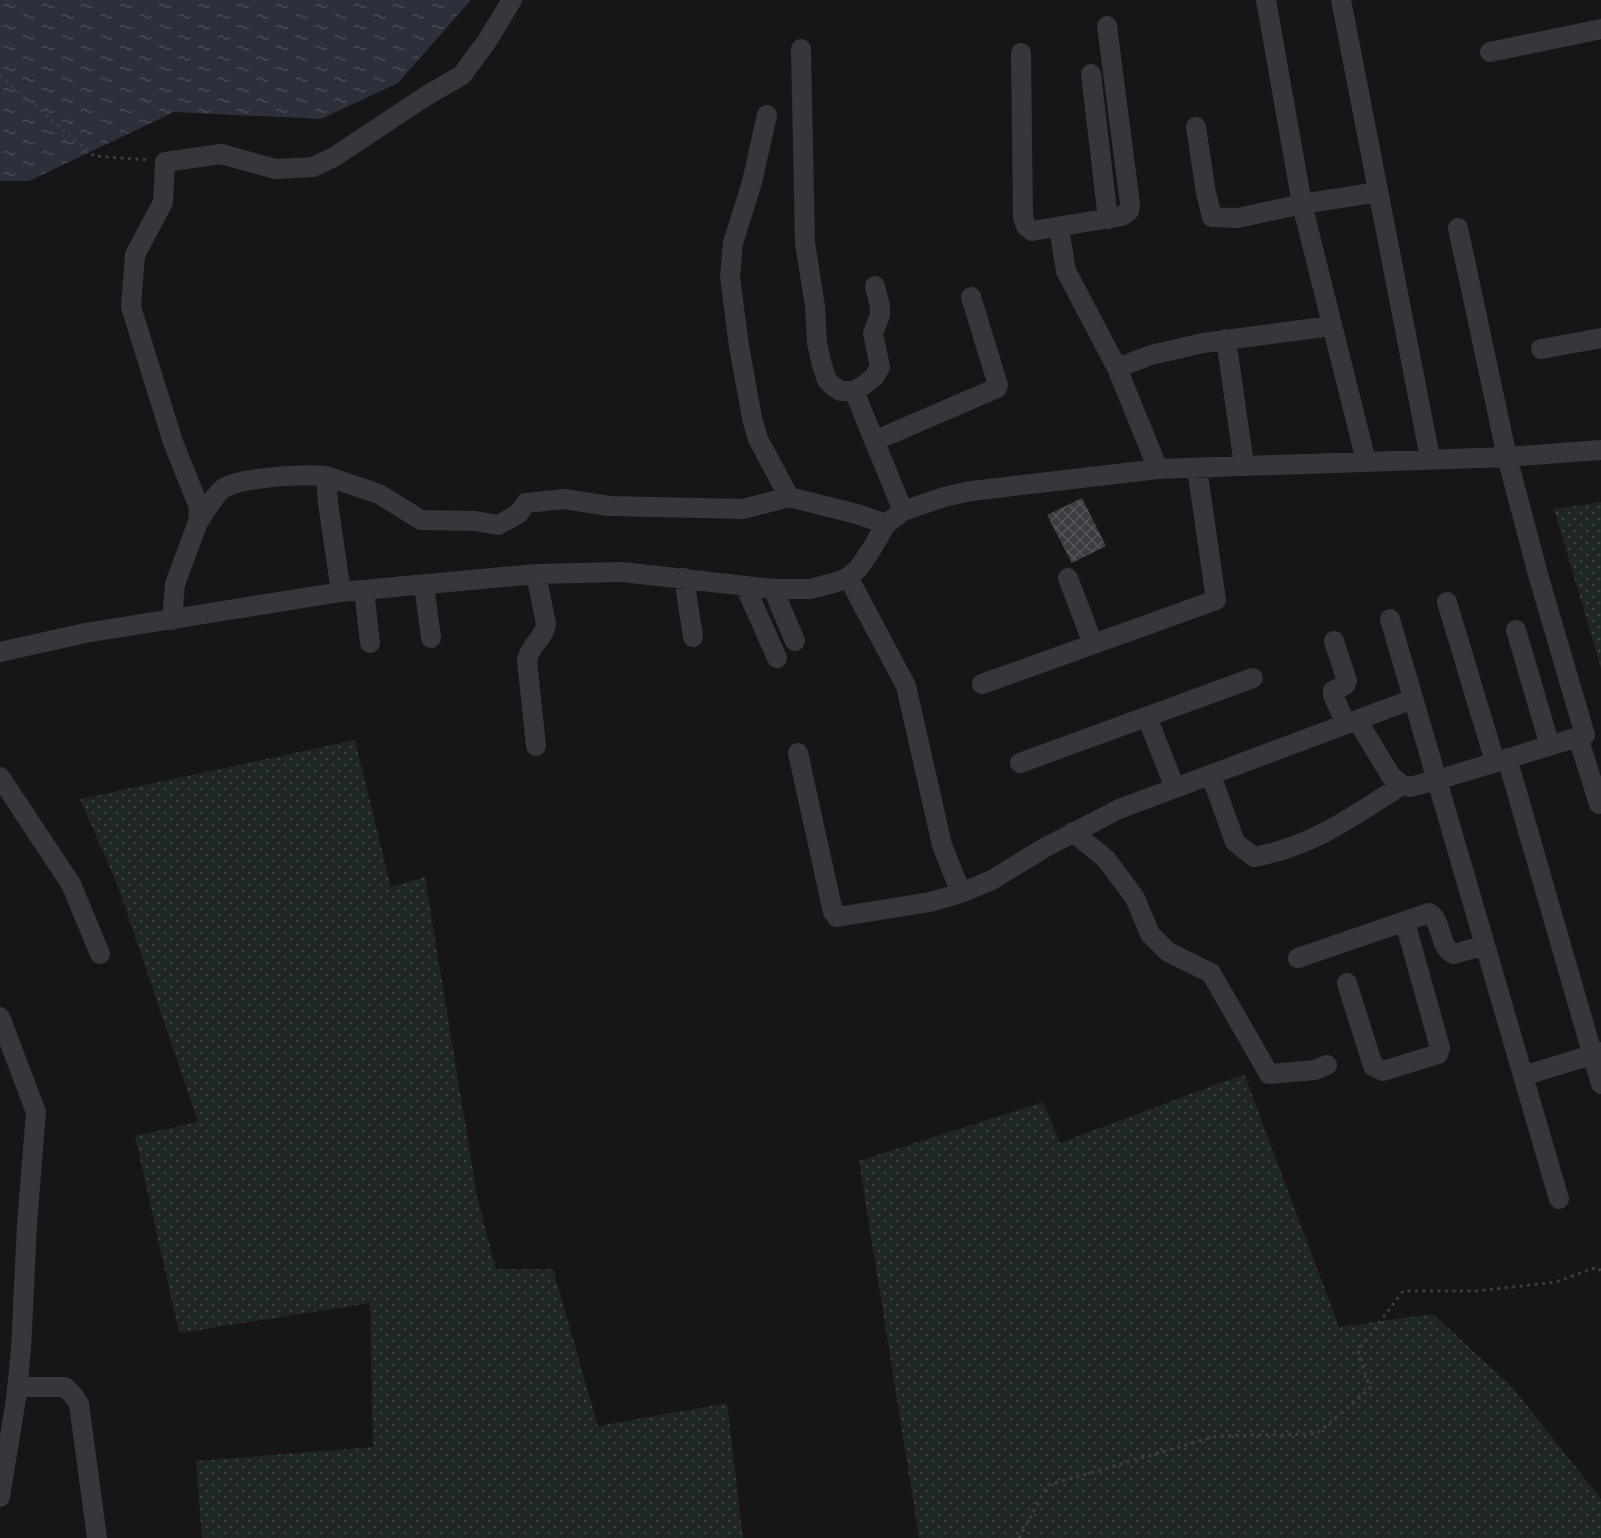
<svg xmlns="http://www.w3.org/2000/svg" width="1601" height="1538" font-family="'Fira Sans',sans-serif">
<defs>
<pattern id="grass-dots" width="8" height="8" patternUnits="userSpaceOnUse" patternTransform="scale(1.5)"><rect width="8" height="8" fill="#1f2722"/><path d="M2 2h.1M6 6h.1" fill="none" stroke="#3d4440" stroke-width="1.8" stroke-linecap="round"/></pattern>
<pattern id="water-ripples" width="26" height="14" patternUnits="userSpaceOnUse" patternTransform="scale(1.5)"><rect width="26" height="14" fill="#2b303b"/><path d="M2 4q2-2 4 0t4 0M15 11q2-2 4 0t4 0" fill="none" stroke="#474b55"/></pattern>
<pattern id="building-cross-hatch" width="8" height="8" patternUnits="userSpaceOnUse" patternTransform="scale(1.5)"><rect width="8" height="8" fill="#3d3c41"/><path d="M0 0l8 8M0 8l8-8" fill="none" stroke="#56555a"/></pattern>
</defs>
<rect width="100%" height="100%" fill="#161517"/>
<path fill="url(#grass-dots)" d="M 1601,502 L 1601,668 L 1554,509 Z
M 355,740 L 391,887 L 425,877 L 477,1196 L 496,1269 L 553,1269 L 598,1426 L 727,1403 L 743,1538 L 202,1538 L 196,1461 L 373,1447 L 370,1303 L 179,1333 L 135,1136 L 198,1122 L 117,884 L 80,799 Z
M 1244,1074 L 1339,1327 L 1433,1314 L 1514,1389 L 1601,1499 L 1601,1538 L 919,1538 L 859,1161 L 1043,1102 L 1060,1143 Z"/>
<path fill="url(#water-ripples)" d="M 0,0 L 471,0 L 398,83 L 321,119 L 174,112 L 29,181 L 0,181 Z"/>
<path fill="url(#building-cross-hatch)" d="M 1082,498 L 1106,546 L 1072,563 L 1047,515 Z"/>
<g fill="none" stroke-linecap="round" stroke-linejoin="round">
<path stroke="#3c3c43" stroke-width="3" stroke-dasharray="3 4.5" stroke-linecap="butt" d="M 0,76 L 94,156 L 149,160
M 1019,1538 L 1048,1485 L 1217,1436 L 1316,1434 L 1370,1389 L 1358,1351 L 1403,1291 L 1477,1291 L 1556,1282 L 1597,1267 L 1601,1271"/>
<path stroke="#37363c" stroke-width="20" d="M 1266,0 L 1302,204 L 1378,192
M 1341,0 L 1430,458
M 801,49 L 805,243 L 815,306 L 817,343 L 822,365 L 827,380 L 834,387 L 841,391 L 854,391 L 864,385 L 874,377 L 880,367 L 873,333 L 880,315 L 880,306 L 875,286
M 1490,52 L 1601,29
M 1021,53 L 1023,218 L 1026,226 L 1032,231 L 1122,216 L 1129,211 L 1130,204 L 1107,26
M 1091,74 L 1108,219
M 767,115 L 752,182 L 733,243 L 730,277 L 739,346 L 752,418 L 758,439 L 789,497
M 1196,127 L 1206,193 L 1212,217 L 1238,218 L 1302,204 L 1366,461
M 1059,228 L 1066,271 L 1117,368 L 1158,469
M 1226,339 L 1244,465
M 1541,349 L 1601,338
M 1117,368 L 1151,355 L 1203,343 L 1331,326
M 854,391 L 903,511
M 874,441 L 997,388 L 998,385 L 971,297
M 326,476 L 379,494 L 421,520 L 475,521 L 498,525 L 518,514 L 526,503 L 564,499 L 609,506 L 743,509 L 789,497 L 857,514 L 886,524
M 198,522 C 204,513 216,493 224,488 C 242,477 304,474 326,476 L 328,503 L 341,592
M 536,574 L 546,624 C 544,639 531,643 527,660 L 536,746
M 848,577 L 906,686 L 942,845 L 961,893
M 684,578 L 693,637
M 1068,578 L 1093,644
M 424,585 L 431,638
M 745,586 L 777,658
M 773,589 L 795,641
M 364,590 L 370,643
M 1447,602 L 1495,762
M 1390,619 L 1559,1199
M 172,620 L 175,584 L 198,522 L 199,507 L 173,442 L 131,307 L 135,255 L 163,202 L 165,162 L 221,154 L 275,169 L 313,167 L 334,157 L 426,96 L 462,75 L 487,41 L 512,0
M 1516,630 L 1550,746
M 1334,641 L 1347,681 L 1345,685 L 1333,691 L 1333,695 L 1346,724
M 0,652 L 85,633 L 341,592 L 536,574 L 622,572 L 773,589 L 810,589 L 837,582 L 848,577 L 858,569 L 871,550 L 886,524 L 903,511 L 944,497 L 971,491 L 1158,469 L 1507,457 L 1601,450
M 982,684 L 1216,600 L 1197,468
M 1147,717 L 1175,788
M 1357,720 L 1391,776 L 1402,785 L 1410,787 L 1437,780 L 1585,735 L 1539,578 L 1507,457 L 1458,228
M 1578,737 L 1599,804
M 798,753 L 833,912 L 837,917 L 930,902 L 961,893 L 992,880 L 1044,848 L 1119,809 L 1413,699
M 1507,758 L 1601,1084
M 1020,763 L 1253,678
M 1211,775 L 1235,842 L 1254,857 C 1313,846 1352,817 1402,785
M 0,777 L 71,884 L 100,954
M 1073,832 L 1106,859 L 1135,898 L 1150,934 L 1168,952 L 1211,973 L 1269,1074 L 1315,1070 L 1327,1065
M 1298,958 L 1429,913 C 1443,921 1438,947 1454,954 L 1485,945
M 1347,983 L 1373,1066 L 1383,1071 L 1438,1054 L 1440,1048 L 1405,922
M 0,1017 L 36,1112 L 27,1224 L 21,1350 L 16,1399 L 0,1497
M 1523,1076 L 1601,1052
M 17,1387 L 65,1387 L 73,1395 L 79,1404 L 97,1538"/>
</g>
</svg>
